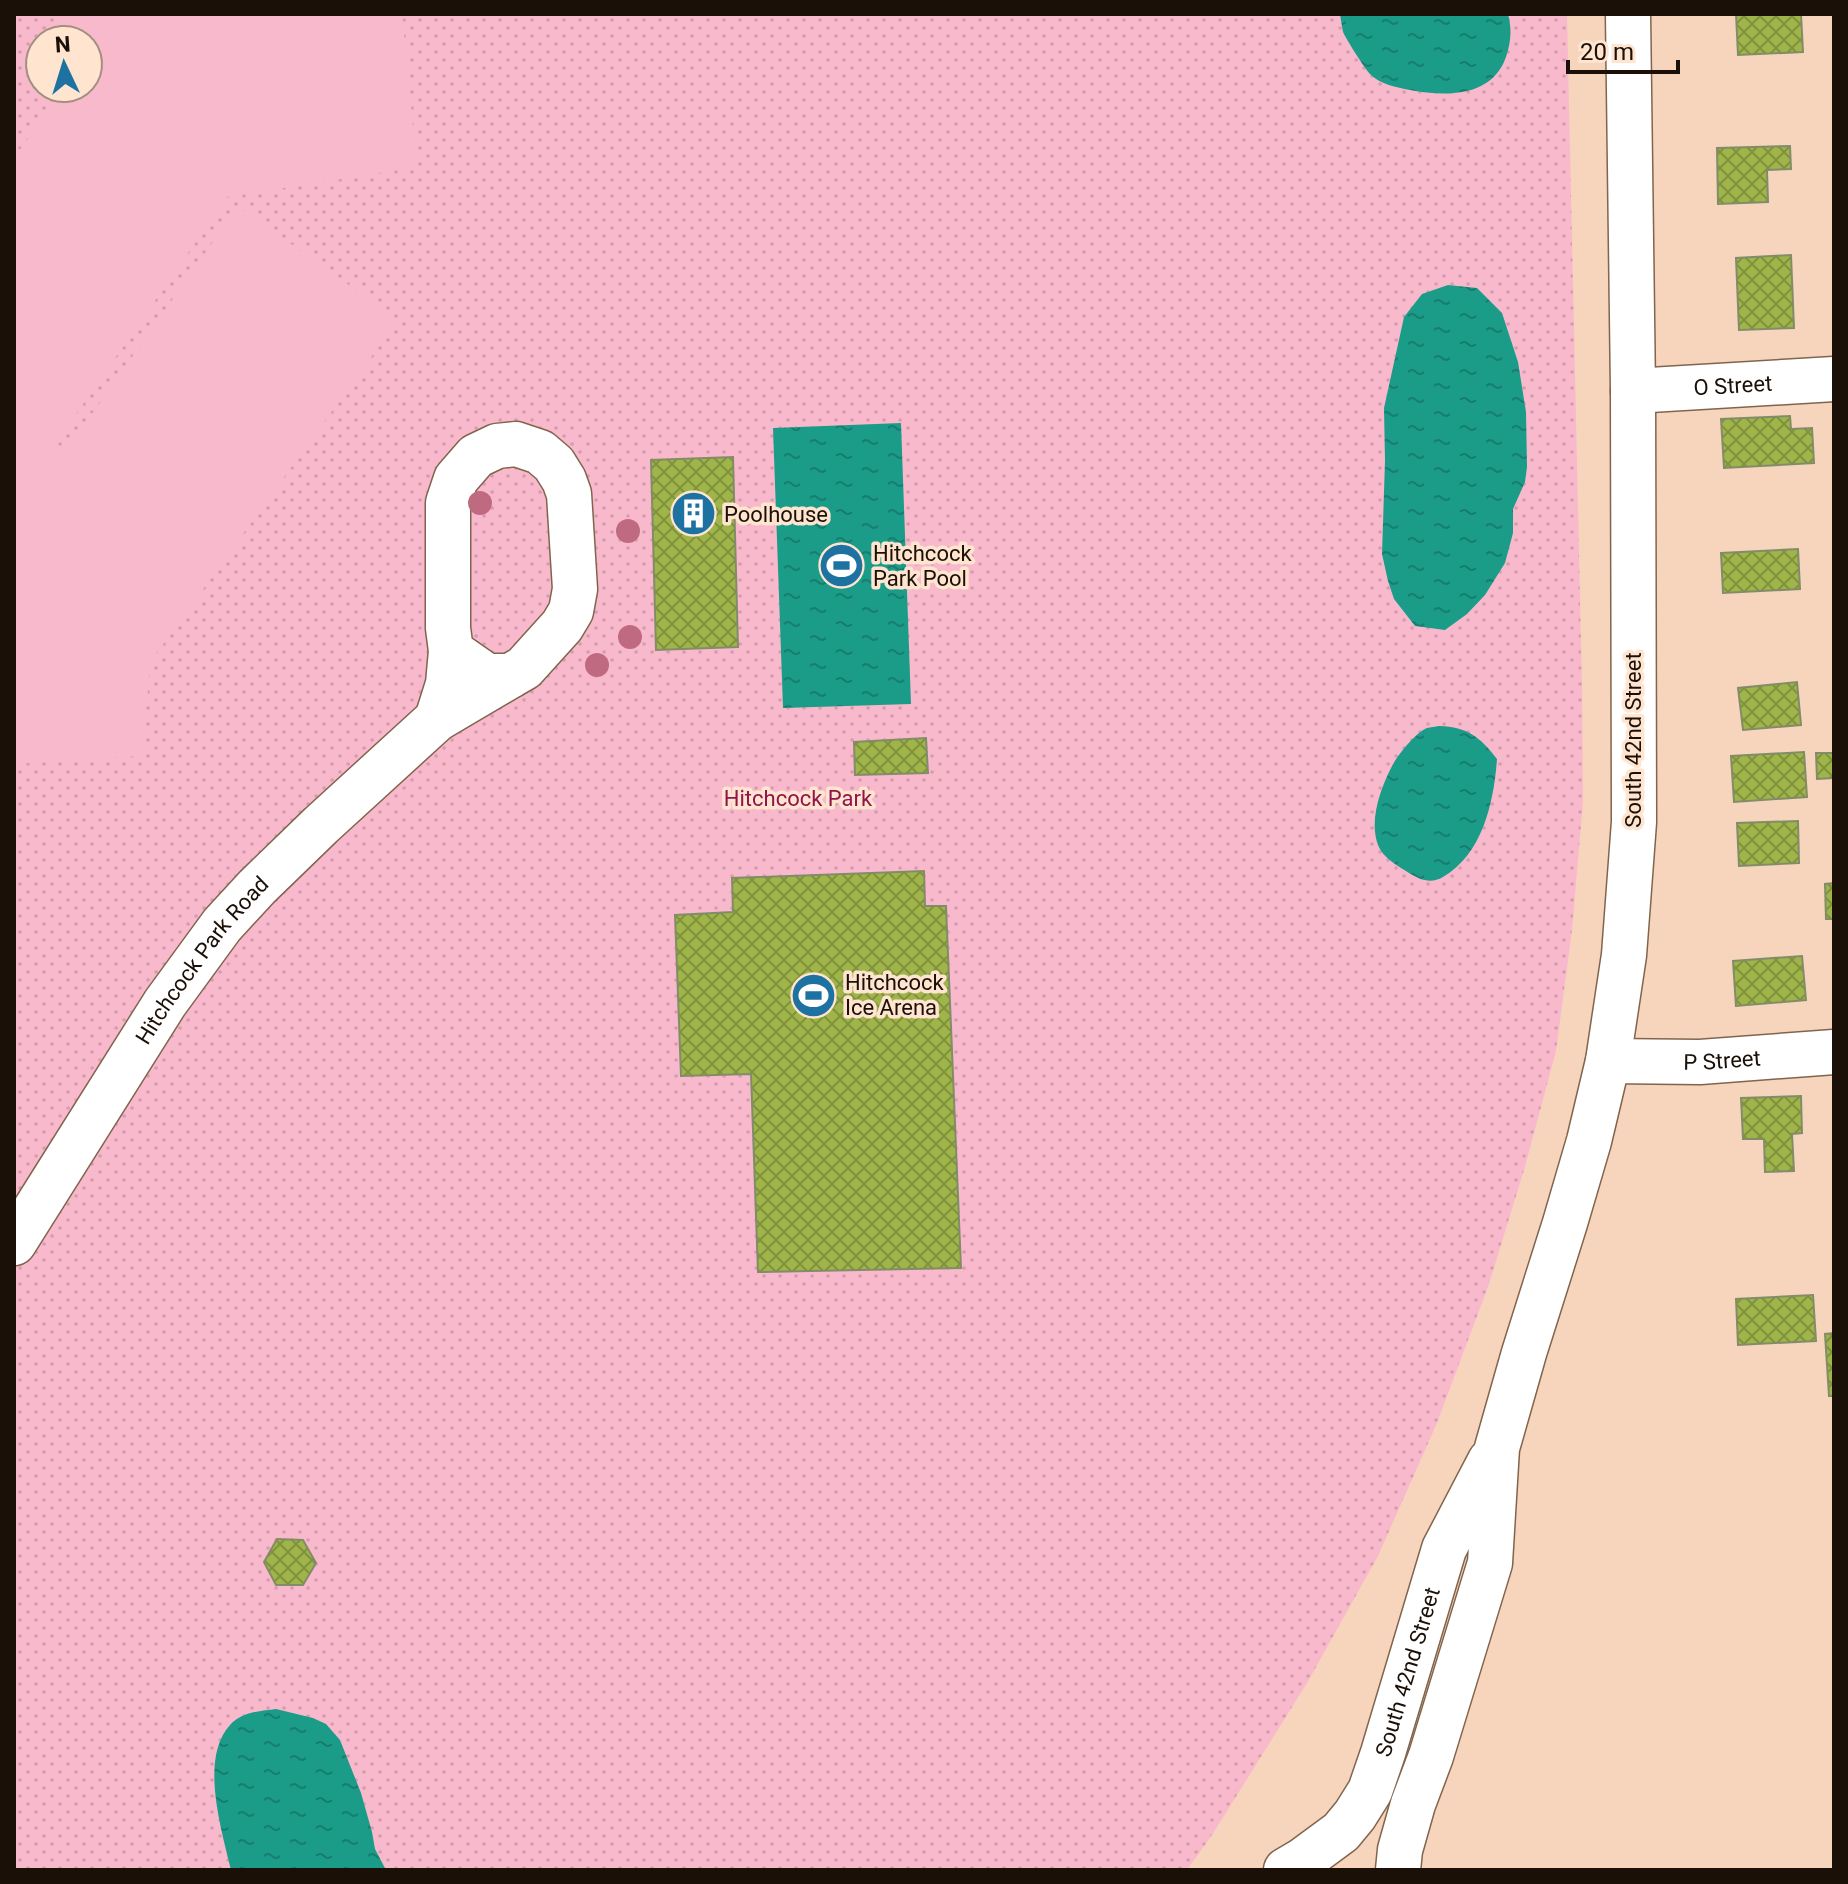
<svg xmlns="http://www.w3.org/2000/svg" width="1848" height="1884" font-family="Roboto,sans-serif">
<defs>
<pattern id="park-dots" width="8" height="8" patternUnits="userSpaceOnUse" patternTransform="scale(2)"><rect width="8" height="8" fill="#f9b9cc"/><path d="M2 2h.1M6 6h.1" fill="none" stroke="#d59eae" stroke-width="1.8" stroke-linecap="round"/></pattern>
<pattern id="water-ripples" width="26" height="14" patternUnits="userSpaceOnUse" patternTransform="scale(2)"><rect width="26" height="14" fill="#1a9c89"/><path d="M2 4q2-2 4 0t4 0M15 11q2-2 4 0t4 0" fill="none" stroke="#167e6e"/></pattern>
<pattern id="building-cross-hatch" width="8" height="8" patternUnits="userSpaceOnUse" patternTransform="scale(2)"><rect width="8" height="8" fill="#9fb54a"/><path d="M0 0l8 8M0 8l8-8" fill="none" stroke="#81923c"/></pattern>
</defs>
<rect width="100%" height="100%" fill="#f7d5bc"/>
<path fill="url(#park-dots)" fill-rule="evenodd" d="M 14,14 L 1567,14 L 1582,687 L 1583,802 L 1572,930 L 1556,1051 L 1524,1170 L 1489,1284 L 1437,1423 L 1378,1556 L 1307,1683 L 1212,1835 L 1187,1870 L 14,1870 ZM 40,40 L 88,40 L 88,88 L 40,88 Z"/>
<path fill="#f9b9cc" d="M 58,14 L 402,14 L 417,167 L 227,197 L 56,443 L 66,451 L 238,206 L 398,320 L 151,661 L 141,756 L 14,764 L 14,158 L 64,88 L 88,88 L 88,40 L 61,40 Z"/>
<path fill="url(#water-ripples)" d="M 1340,14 L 1508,14 C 1512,29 1511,42 1506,57 C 1492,97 1447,97 1410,90 C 1396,87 1381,85 1370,74 C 1365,69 1346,39 1343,32 C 1342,27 1341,20 1340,14 Z
M 1448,285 L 1477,288 L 1502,313 L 1518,362 L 1526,412 L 1527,467 L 1525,482 L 1513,509 L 1513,533 L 1505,563 L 1485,595 L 1467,614 L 1445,630 L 1415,626 L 1394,599 L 1388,581 L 1382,554 L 1385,461 L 1384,408 L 1404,317 L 1422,294 Z
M 901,423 L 911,704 L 783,708 L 773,428 Z
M 1439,726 C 1468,727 1480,737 1497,759 C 1494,801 1483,854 1443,877 C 1431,884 1420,880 1409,873 C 1398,866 1383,858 1378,845 C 1369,821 1380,790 1391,768 C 1396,757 1415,733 1427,728 C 1431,727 1435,727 1439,726 Z
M 276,1709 L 313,1718 L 326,1724 L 340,1740 L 361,1793 L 372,1832 L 375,1849 L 386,1870 L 231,1870 C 222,1831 199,1759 230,1725 C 241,1712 260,1711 276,1709 Z"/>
<path fill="url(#building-cross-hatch)" stroke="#838c69" stroke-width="2" d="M 1736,14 L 1801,14 L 1803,52 L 1738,55 Z
M 1790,146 L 1791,169 L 1767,170 L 1768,202 L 1718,204 L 1717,148 Z
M 1791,255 L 1794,328 L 1739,330 L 1736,258 Z
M 1790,416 L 1791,429 L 1812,428 L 1814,463 L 1724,468 L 1721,419 Z
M 733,457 L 738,647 L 656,650 L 651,460 Z
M 1798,549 L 1800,589 L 1723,593 L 1721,553 Z
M 1797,682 L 1801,725 L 1743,730 L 1738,688 Z
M 926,738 L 928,773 L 855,775 L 854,742 Z
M 1804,752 L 1807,797 L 1734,802 L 1731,756 Z
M 1816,753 L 1834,753 L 1834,778 L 1817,779 Z
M 1798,821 L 1799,863 L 1739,866 L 1737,823 Z
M 924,871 L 925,906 L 946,906 L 961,1268 L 758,1272 L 751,1074 L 681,1076 L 675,915 L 733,912 L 732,878 Z
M 1834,883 L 1834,919 L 1826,919 L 1825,884 Z
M 1802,956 L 1806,1000 L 1736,1006 L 1733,961 Z
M 1801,1096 L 1802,1133 L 1792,1134 L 1794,1171 L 1765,1172 L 1764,1139 L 1743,1139 L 1741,1098 Z
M 1813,1295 L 1816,1341 L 1738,1345 L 1736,1299 Z
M 1834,1333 L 1834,1396 L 1829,1396 L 1825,1334 Z
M 277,1539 L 303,1540 L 316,1563 L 303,1585 L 276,1585 L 264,1562 Z"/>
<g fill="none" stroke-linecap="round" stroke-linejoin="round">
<defs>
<g id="minor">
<path id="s1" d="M 1633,391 L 1834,379"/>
<path d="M 437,719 L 448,684 L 451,651 L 448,628 L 448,503 L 456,479 L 476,456 L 497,446 L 516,444 L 540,452 L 554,464 L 564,480 L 569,494 L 575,589 L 571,611 L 562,626 L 524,668 L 510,676 L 487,676 L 451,651"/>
<path id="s2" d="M 1608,1061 L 1700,1062 L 1834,1052"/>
<path id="s3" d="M 14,1243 L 165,1003 L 222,925 L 257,887 L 321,825 L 437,719 L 510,676"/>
</g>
<g id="major">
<path id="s4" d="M 1286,1870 L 1303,1860 L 1341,1832 L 1355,1815 L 1370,1791 L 1383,1753 L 1444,1549 L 1490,1461"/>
<path d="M 1398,1870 L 1400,1850 L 1413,1804 L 1431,1756 L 1490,1563 L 1497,1448 L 1524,1353 L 1565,1223 L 1589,1141 L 1608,1061 L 1624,955 L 1634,822 L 1633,391 L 1628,14"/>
</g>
</defs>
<use href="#minor" stroke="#81644d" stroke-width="47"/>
<use href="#major" stroke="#81644d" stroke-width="47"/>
<use href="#minor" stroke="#fff" stroke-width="44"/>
<use href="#major" stroke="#fff" stroke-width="44"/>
</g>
<g fill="#bf6a80">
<circle cx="480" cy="503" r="12"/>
<circle cx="628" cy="531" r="12"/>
<circle cx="630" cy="637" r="12"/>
<circle cx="597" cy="665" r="12"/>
</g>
<defs>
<symbol id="building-disc" viewBox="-11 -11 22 22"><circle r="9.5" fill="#1d72a2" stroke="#ffe4cf"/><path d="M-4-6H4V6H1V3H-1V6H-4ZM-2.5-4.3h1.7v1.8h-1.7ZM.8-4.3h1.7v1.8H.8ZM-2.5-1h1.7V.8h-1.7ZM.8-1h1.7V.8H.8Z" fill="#fff"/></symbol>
<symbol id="stadium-disc" viewBox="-11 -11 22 22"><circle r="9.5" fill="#1d72a2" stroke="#ffe4cf"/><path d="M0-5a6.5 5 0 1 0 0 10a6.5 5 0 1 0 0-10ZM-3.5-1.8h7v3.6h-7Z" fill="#fff"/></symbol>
</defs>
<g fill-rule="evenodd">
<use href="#building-disc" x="668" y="488" width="51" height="51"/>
<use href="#stadium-disc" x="816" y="540" width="51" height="51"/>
<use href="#stadium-disc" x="788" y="970" width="51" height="51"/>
</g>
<g text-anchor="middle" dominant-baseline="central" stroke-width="7" stroke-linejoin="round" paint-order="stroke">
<g font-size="22" fill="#1b1007" stroke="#ffe4cf">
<text stroke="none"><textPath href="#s1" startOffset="100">O Street</textPath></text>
<text transform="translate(1633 740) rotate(-90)">South 42nd Street</text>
<text stroke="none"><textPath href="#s3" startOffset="340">Hitchcock Park Road</textPath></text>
<text stroke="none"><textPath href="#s2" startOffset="114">P Street</textPath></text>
<text stroke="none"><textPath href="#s4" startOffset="242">South 42nd Street</textPath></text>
</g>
<g font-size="22" fill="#1b1007" stroke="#ffe4cf" text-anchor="start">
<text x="724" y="514">Poolhouse</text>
<text x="873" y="553">Hitchcock<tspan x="873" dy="25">Park Pool</tspan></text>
<text x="845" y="982">Hitchcock<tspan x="845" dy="25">Ice Arena</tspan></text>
</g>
<g font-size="22" fill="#92134e" stroke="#ffe4cf">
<text x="798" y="798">Hitchcock Park</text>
</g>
</g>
<rect width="1848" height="1884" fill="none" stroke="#1b1007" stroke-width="32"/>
<g transform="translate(64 64) rotate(356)"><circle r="38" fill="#ffe4cf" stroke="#a48f7f" stroke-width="2"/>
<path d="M0-6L14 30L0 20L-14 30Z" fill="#1d72a2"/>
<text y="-12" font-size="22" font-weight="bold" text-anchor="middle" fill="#1b1007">N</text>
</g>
<path d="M1568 60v12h110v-12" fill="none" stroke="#1b1007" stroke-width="4"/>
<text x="1580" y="60" font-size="24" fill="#1b1007" stroke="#ffe4cf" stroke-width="6" paint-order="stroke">20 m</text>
</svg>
